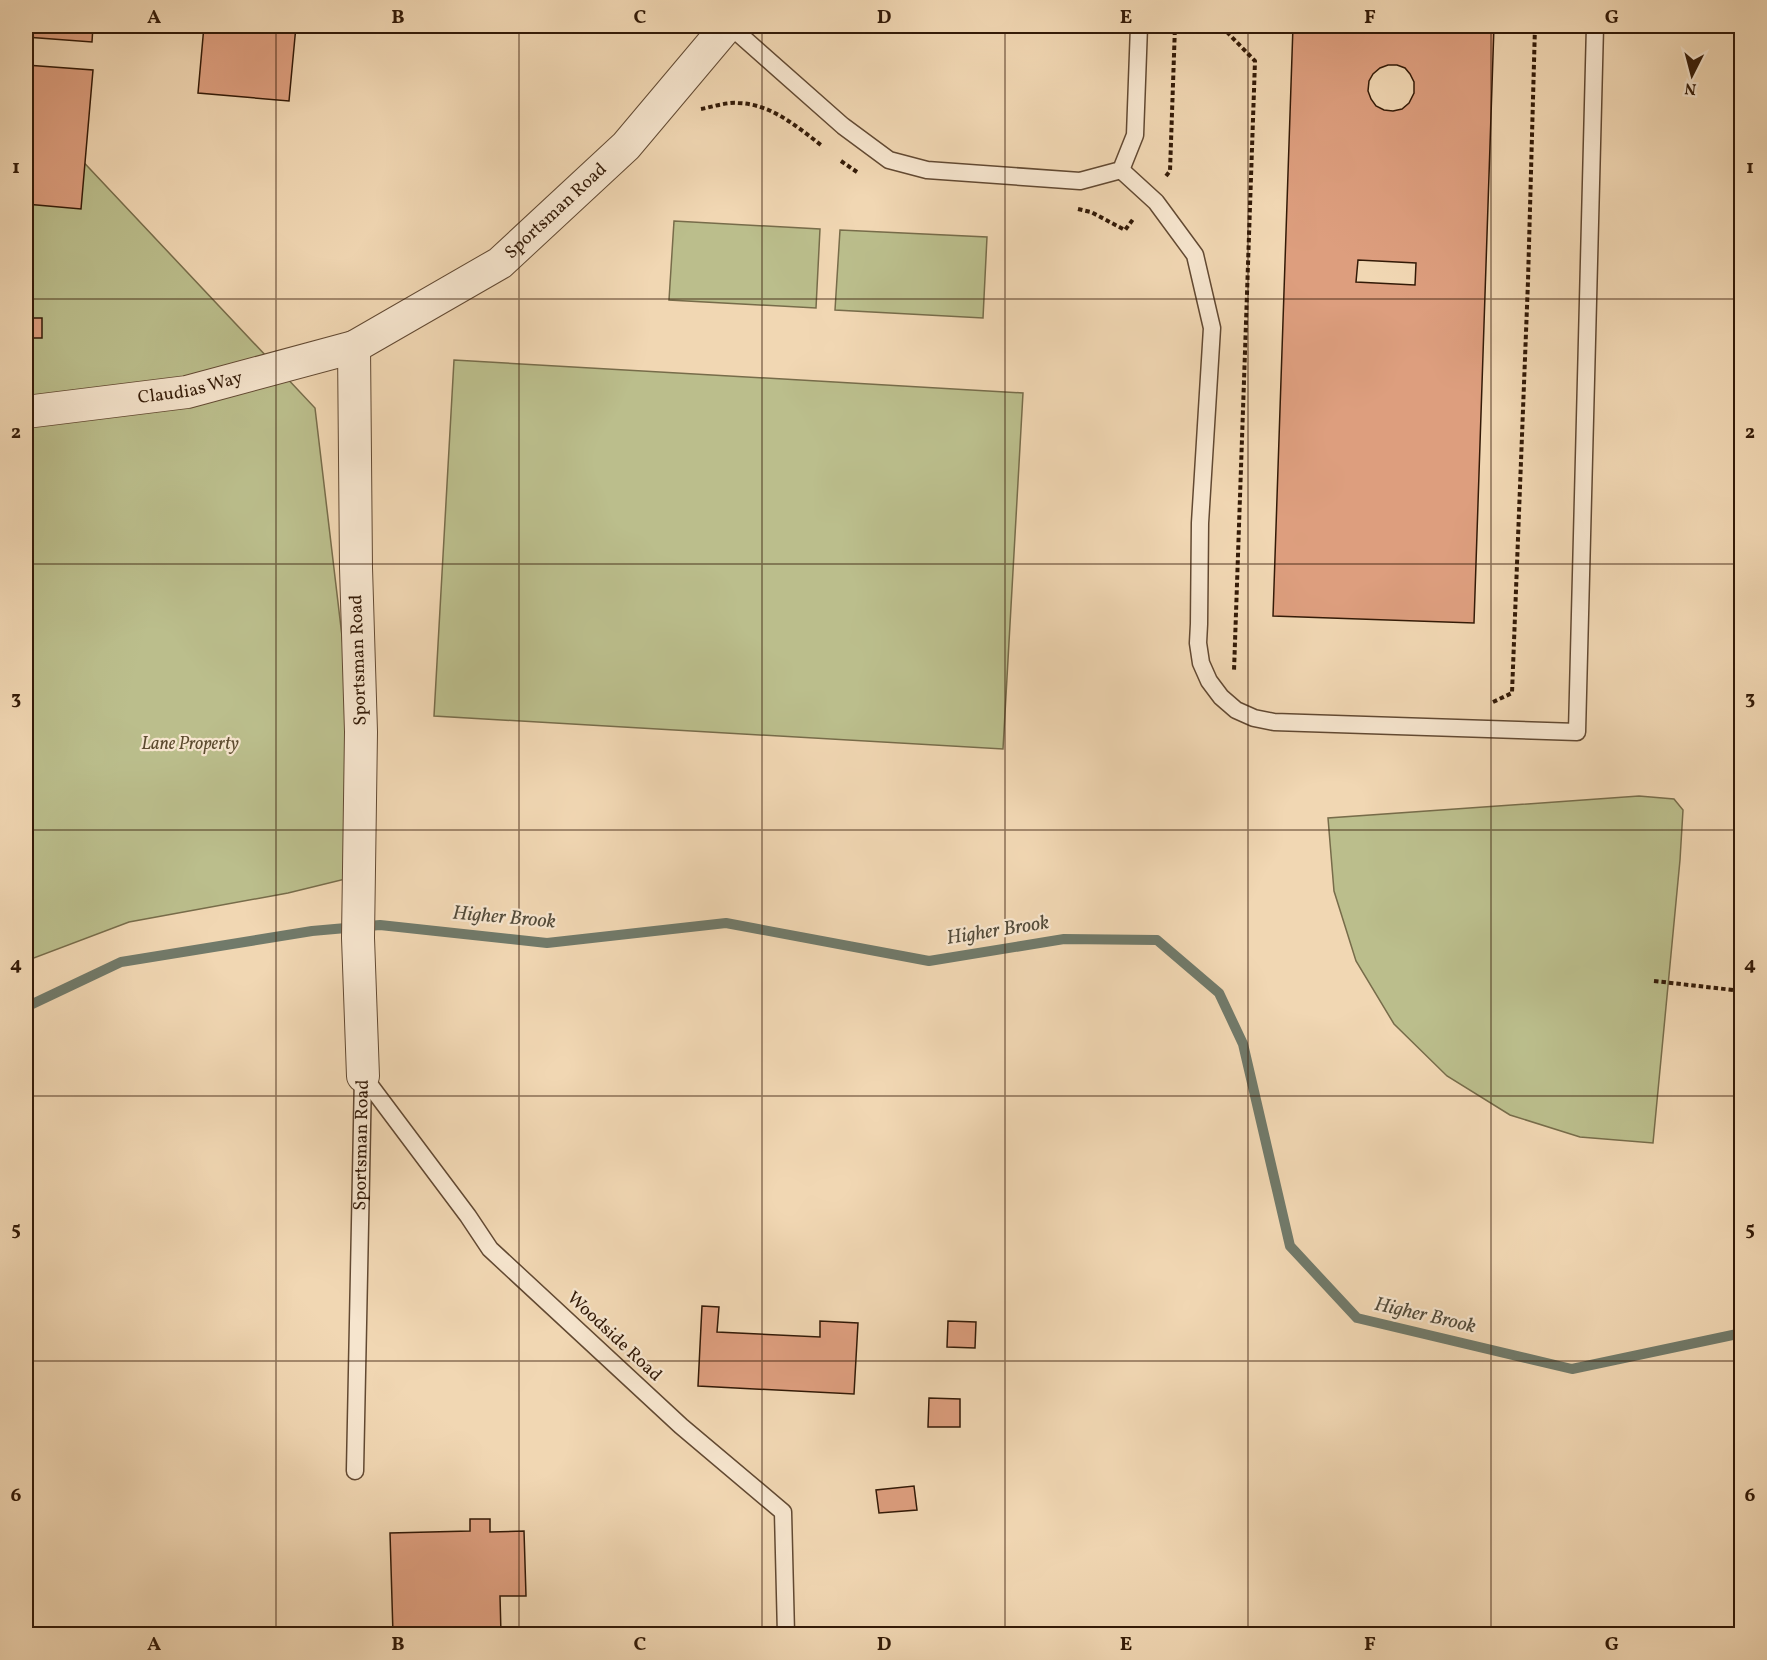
<svg xmlns="http://www.w3.org/2000/svg" width="1767" height="1660" font-family="Vollkorn,serif">
<rect width="100%" height="100%" fill="#f1d7b3"/>
<filter id="stains"><feTurbulence type="fractalNoise" baseFrequency=".00333" numOctaves="4"/><feColorMatrix values="0 0 0 0 .2 0 0 0 0 .09 0 0 0 0 .02 0 0 0 .5 -.17"/></filter>
<radialGradient id="worn" r=".72"><stop offset=".6" stop-color="#630" stop-opacity="0"/><stop offset="1" stop-color="#630" stop-opacity=".3"/></radialGradient>
<path fill="#bbbe8c" stroke="#776c4a" stroke-width="1.5" d="M 26,101 L 315,408 L 370,873 L 288,893 L 129,922 L 26,961 Z
M 674,221 L 820,229 L 816,308 L 669,300 Z
M 840,230 L 987,237 L 983,318 L 835,310 Z
M 454,360 L 1023,393 L 1003,749 L 434,716 Z
M 1639,796 L 1674,799 L 1683,810 L 1680,860 L 1653,1143 L 1580,1137 L 1510,1115 L 1447,1076 L 1394,1024 L 1356,961 L 1334,891 L 1328,818 Z"/>
<g fill="none" stroke-linecap="round" stroke-linejoin="round">
<path stroke="#717a6a" stroke-width="10" d="M 26,1007 L 121,962 L 312,931 L 380,925 L 547,943 L 726,923 L 929,961 L 1064,939 L 1157,940 L 1219,993 L 1243,1044 L 1290,1246 L 1357,1318 L 1572,1369 L 1742,1333"/>
</g>
<path fill="#dd9e7e" stroke="#331a07" stroke-width="1.5" fill-rule="evenodd" d="M 27,26 L 93,26 L 92,42 L 26,37 Z
M 204,26 L 296,26 L 289,101 L 198,93 Z
M 1293,26 L 1494,26 L 1474,623 L 1273,616 ZM 1388,65 L 1397,65 L 1405,68 L 1410,74 L 1414,82 L 1414,93 L 1409,103 L 1402,109 L 1393,111 L 1384,110 L 1376,106 L 1371,99 L 1368,91 L 1369,81 L 1373,74 L 1380,68 ZM 1358,260 L 1416,263 L 1415,285 L 1356,282 Z
M 26,65 L 93,70 L 81,209 L 26,204 Z
M 26,318 L 42,318 L 42,338 L 26,338 Z
M 702,1306 L 719,1307 L 717,1332 L 820,1337 L 820,1321 L 858,1323 L 854,1394 L 698,1386 Z
M 948,1321 L 976,1322 L 975,1348 L 947,1347 Z
M 929,1398 L 960,1399 L 960,1427 L 928,1427 Z
M 914,1486 L 917,1510 L 879,1513 L 876,1490 Z
M 470,1519 L 490,1519 L 490,1532 L 524,1531 L 526,1596 L 500,1596 L 501,1634 L 393,1634 L 390,1533 L 470,1531 Z"/>
<g fill="none" stroke-linecap="round" stroke-linejoin="round">
<defs>
<g id="service">
<path d="M 730,26 L 843,126 L 889,160 L 927,170 L 1080,181 L 1121,170 L 1135,135 L 1139,26"/>
<path d="M 1121,170 L 1156,202 L 1195,255 L 1212,328 L 1200,523 L 1199,624 L 1198,643 L 1201,663 L 1209,681 L 1221,697 L 1236,710 L 1254,718 L 1274,722 L 1577,732 L 1595,26"/>
<path d="M 363,1076 L 468,1216 L 490,1249 L 681,1426 L 783,1512 L 786,1634"/>
<path id="s1" d="M 355,1471 L 363,1076"/>
</g>
<g id="minor">
<path id="s2" d="M 26,412 L 187,392 L 354,347"/>
<path id="s3" d="M 363,1076 L 358,938 L 361,732 L 356,568 L 354,347 L 500,263 L 626,146 L 727,26"/>
</g>
</defs>
<use href="#service" stroke="#624932" stroke-width="19"/>
<use href="#minor" stroke="#624932" stroke-width="34"/>
<path stroke="#331a07" stroke-width="4" stroke-dasharray="4.5 3" stroke-linecap="butt" d="M 1223,26 L 1223,28 L 1255,61 L 1234,671
M 701,109 C 712,107 726,102 738,103 C 771,104 796,126 821,145
M 841,161 L 857,172
M 1166,176 L 1170,171 L 1175,26
M 1078,209 L 1091,212 L 1125,230 L 1134,218
M 1493,702 L 1512,693 L 1528,281 L 1535,26
M 1654,981 L 1742,991"/>
<use href="#service" stroke="#f6e5ce" stroke-width="16"/>
<use href="#minor" stroke="#f6e5ce" stroke-width="32"/>
</g>
<path fill="none" stroke="#331a07" stroke-width="1.5" stroke-opacity="0.55" d="M 276,26 L 276,1634M 519,26 L 519,1634M 762,26 L 762,1634M 1005,26 L 1005,1634M 1248,26 L 1248,1634M 1491,26 L 1491,1634M 26,299 L 1742,299M 26,564 L 1742,564M 26,830 L 1742,830M 26,1096 L 1742,1096M 26,1361 L 1742,1361"/>
<g text-anchor="middle" dominant-baseline="central" stroke-width="4.5" stroke-linejoin="round" paint-order="stroke">
<g font-size="18" fill="#331a07" stroke="#f6e5ce">
<text stroke="none"><textPath href="#s3" startOffset="974">Sportsman Road</textPath></text>
<text stroke="none"><textPath href="#s2" startOffset="166">Claudias Way</textPath></text>
<text transform="translate(359 660) rotate(-92)">Sportsman Road</text>
<text stroke="none"><textPath href="#s1" startOffset="326">Sportsman Road</textPath></text>
<text transform="translate(614 1337) rotate(43)">Woodside Road</text>
</g>
<g font-size="18" font-style="italic" fill="#5c4b2f" stroke="#f6e5ce">
<text x="190" y="744">Lane Property</text>
</g>
<g font-size="20" font-style="italic" fill="#524a39" stroke="#f6e5ce">
<text transform="translate(504 918) rotate(5)">Higher Brook</text>
<text transform="translate(998 931) rotate(-9)">Higher Brook</text>
<text transform="translate(1425 1316) rotate(13)">Higher Brook</text>
</g>
</g>
<rect width="1767" height="1660" fill="none" stroke="#f1d7b3" stroke-width="66"/>
<g transform="translate(1692 75) rotate(186)" stroke="#f6e5ce" stroke-width="4.5" paint-order="stroke">
<path d="M0-4.5L10 22L0 15L-10 22Z" fill="#331a07"/>
<text y="-9" font-size="16" font-weight="bold" text-anchor="middle" fill="#331a07">N</text>
</g>
<rect x="33" y="33" width="1701" height="1594" fill="none" stroke="#331a07" stroke-width="2"/>
<g font-size="20" text-anchor="middle" font-weight="bold" fill="#331a07">
<text x="154" y="23">A</text>
<text x="398" y="23">B</text>
<text x="640" y="23">C</text>
<text x="884" y="23">D</text>
<text x="1126" y="23">E</text>
<text x="1370" y="23">F</text>
<text x="1612" y="23">G</text>
<text x="16" y="173">1</text>
<text x="1750" y="173">1</text>
<text x="16" y="438">2</text>
<text x="1750" y="438">2</text>
<text x="16" y="704">3</text>
<text x="1750" y="704">3</text>
<text x="16" y="970">4</text>
<text x="1750" y="970">4</text>
<text x="16" y="1235">5</text>
<text x="1750" y="1235">5</text>
<text x="16" y="1501">6</text>
<text x="1750" y="1501">6</text>
<text x="154" y="1650">A</text>
<text x="398" y="1650">B</text>
<text x="640" y="1650">C</text>
<text x="884" y="1650">D</text>
<text x="1126" y="1650">E</text>
<text x="1370" y="1650">F</text>
<text x="1612" y="1650">G</text>
</g>
<rect width="100%" height="100%" filter="url(#stains)"/>
<rect width="100%" height="100%" fill="url(#worn)"/>
</svg>
